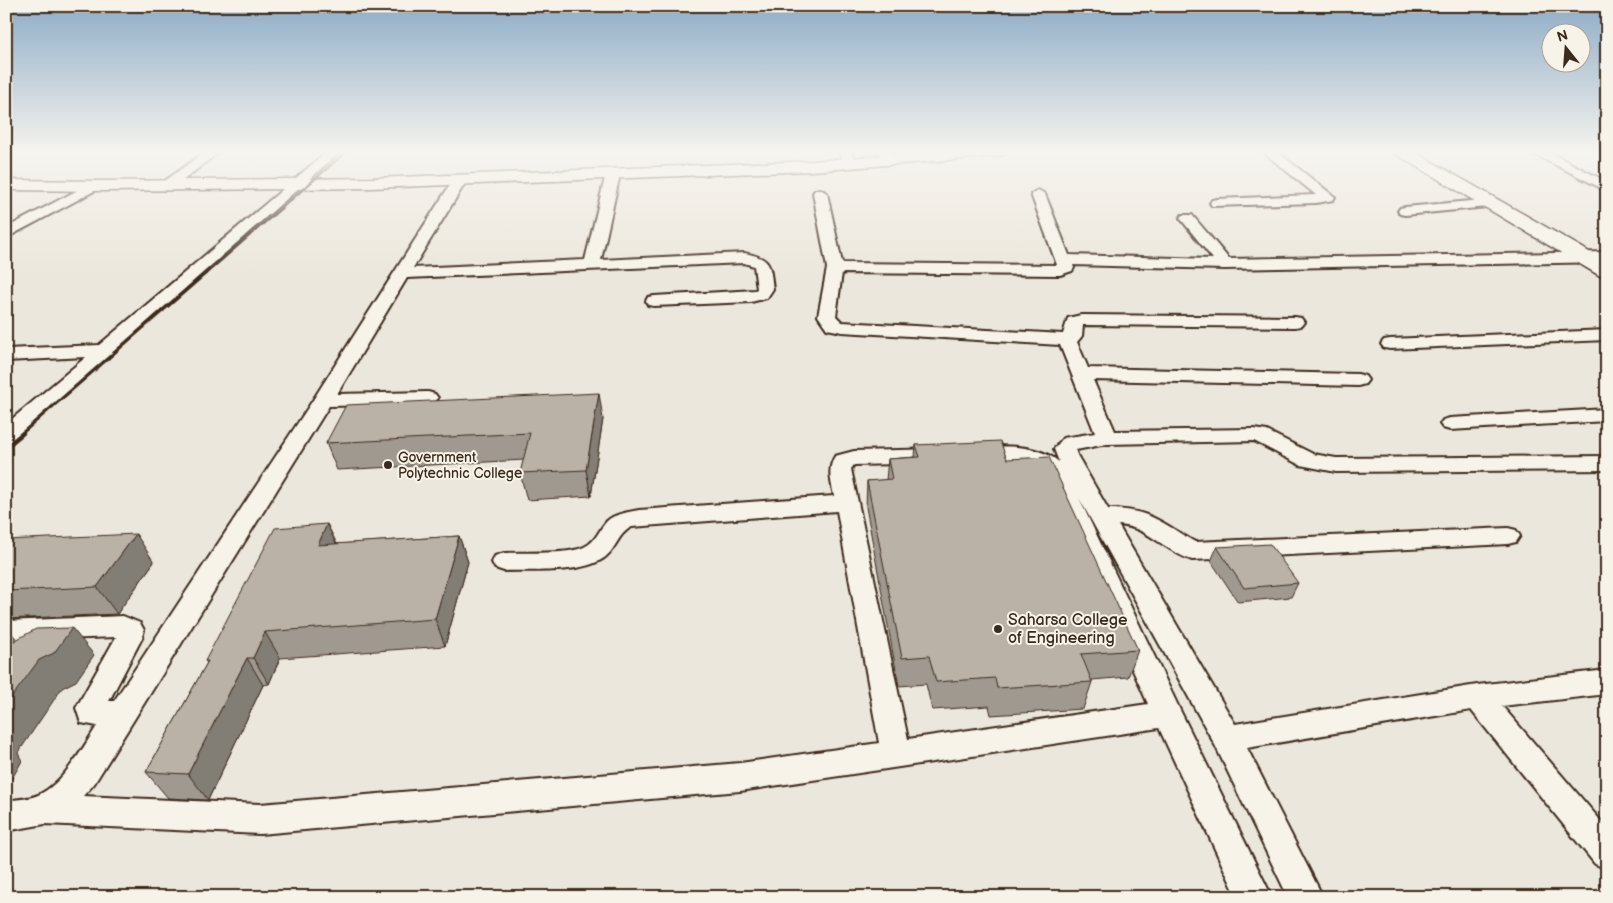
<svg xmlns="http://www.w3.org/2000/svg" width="1613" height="903" font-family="'Balsamiq Sans',sans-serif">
<rect width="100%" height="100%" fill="#ece7dc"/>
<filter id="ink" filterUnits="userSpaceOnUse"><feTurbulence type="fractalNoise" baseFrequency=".02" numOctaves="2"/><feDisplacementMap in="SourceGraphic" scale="10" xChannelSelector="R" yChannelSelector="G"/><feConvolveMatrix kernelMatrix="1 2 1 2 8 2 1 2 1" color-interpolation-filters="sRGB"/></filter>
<g filter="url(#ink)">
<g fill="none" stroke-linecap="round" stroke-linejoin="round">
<defs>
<path id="street" d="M 206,151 L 220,151 L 172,189 L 162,189 L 160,186 L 162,183 Z
M 328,151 L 341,151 L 13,440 L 6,441 L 6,424 L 86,357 L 6,361 L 6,349 L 99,345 Z
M 838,151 L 850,151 L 857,163 L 856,166 L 846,166 Z
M 877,151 L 890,151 L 898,160 L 892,164 L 888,163 Z
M 1262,151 L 1276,151 L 1335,197 L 1333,200 L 1316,203 L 1212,206 L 1210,203 L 1212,200 L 1217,199 L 1316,195 Z
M 1532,151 L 1547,151 L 1607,182 L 1607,191 L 1534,154 Z
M 613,170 L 620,174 L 601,260 L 744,253 C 771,258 770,264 773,289 L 767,298 L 751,302 L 654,306 L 648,305 L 646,301 L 648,297 L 654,296 L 755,290 L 757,289 L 754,266 L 744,263 L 407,278 L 337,394 L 428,392 L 435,394 L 438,398 L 435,402 L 428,404 L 329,406 L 94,784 L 83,796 L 260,804 L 740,763 L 879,743 L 837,511 L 632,527 C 618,533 616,550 604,558 C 581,574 531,570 504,571 L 495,568 L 492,562 L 495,556 L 504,553 C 524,552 567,555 584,547 C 596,542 599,529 607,521 C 614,514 629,512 639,510 L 834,496 C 831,481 827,469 835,456 L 854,451 L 943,449 L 951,451 L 954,456 L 951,461 L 943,463 L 854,465 L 851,469 L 908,739 L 1148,704 L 1045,473 L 1027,462 L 976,463 L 968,461 L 965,456 L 968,451 C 996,444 1037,443 1059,462 L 1054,449 L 1063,438 L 1095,433 L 1060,345 L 842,332 L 827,329 L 818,316 L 827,268 L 813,193 L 815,190 L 820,189 L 827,193 L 842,263 L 1057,265 L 1031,194 L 1038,190 L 1045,194 L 1069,255 L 1213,259 L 1180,218 L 1182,215 L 1192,215 L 1229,259 L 1607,252 L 1607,262 L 1225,269 L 1073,265 L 1074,268 L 1072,271 L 1060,275 L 842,273 L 836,316 L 842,322 L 1063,334 L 1068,318 L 1081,315 L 1295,317 L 1301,318 L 1304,322 L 1301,326 L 1295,327 L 1083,325 L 1082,336 L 1077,342 L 1088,368 L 1358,374 L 1365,376 L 1368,380 L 1365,384 L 1358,386 L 1093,380 L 1115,431 L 1254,429 L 1267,431 L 1313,454 L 1336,458 L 1607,456 L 1607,470 L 1336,472 L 1300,465 L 1254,441 L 1107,444 L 1076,450 L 1077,455 L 1108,509 C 1150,509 1162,523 1195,542 L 1508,528 L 1516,530 L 1520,536 L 1516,542 L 1508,544 L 1192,560 C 1164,551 1149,527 1118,525 L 1235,724 L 1477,685 L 1607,670 L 1607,694 L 1502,706 L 1607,828 L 1607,869 L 1595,864 L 1471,710 L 1247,748 L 1323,897 L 1288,897 L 1215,745 L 1079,498 L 1180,710 L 1272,897 L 1237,897 L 1159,728 L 740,791 L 260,834 L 45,824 L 6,831 L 6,801 C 17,799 31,799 40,794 C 64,782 83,748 97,726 L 81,723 L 76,708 L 116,637 L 6,641 L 6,621 L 123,616 L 140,623 L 144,630 L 142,638 L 109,701 L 114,701 L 311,403 L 455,177 L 460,176 L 467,180 L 413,268 L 585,260 L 606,174 Z
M 93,182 L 98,183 L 100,186 L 98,189 L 6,238 L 6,228 Z
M 1493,199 L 1498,200 L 1500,203 L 1498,206 L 1405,215 L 1400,214 L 1398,211 L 1400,208 L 1405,207 Z
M 1607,330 L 1607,340 L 1390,349 L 1384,348 L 1381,344 L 1384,340 L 1390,339 Z
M 1607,409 L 1607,421 L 1450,430 L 1443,428 L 1440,424 L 1443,420 L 1450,418 Z"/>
<path id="secondary" d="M 941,151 L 1007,151 L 1005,154 L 999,156 L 812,171 L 371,188 L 104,191 L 6,190 L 6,180 L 104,181 L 371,178 L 812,161 Z
M 1394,151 L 1413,151 L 1581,247 L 1607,263 L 1607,278 L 1600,276 L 1396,154 Z"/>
</defs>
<use href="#street" stroke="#3b2a1e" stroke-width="4"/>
<use href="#secondary" stroke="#3b2a1e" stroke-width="3"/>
<use href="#street" fill="#f7f3e8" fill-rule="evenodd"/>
<use href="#secondary" fill="#f7f3e8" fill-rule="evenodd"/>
<path stroke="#3b2a1e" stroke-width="2.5" d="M 204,275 L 347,151"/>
<path stroke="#3b2a1e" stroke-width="3" d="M 21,434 L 206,273"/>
<path stroke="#3b2a1e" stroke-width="4.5" d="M 6,447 L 23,433"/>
</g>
<path fill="#a09990" stroke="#3b2a1e" d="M 603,419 L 591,496 L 527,500 L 520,473 L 524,460 L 337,470 L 326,443 Z
M 916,445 L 1007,459 L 1138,650 L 1128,677 L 1092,680 L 1092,682 L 1083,709 L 991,715 L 989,706 L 932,710 L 926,684 L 899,686 L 866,507 L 867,481 L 886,480 L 888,459 L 915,457 Z
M 327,524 L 337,544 L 459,536 L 468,562 L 445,646 L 280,658 L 269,684 L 263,685 L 208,800 L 168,798 L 146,772 L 207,663 L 205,661 Z
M 6,540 L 154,562 L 117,614 L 6,619 Z
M 1217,547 L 1298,583 L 1291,597 L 1238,602 L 1211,561 Z"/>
<path fill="#827d75" stroke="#3b2a1e" d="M 599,393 L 603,419 L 591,496 L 586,470 Z
M 327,524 L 339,550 L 318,545 Z
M 136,534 L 154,562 L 117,614 L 97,587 Z
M 459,536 L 468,562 L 445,646 L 435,619 Z
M 72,628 L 94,655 L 76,681 L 62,688 L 18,753 L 22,761 L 10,782 L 6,784 L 6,705 L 10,643 L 8,629 L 32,657 L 39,660 Z
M 265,632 L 280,658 L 269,684 L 253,658 Z
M 247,658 L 263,685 L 208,800 L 188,774 Z"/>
<path fill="#bab2a7" stroke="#3b2a1e" d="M 599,393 L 586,470 L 520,473 L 530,433 L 326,443 L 346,405 Z
M 1000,441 L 1007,459 L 1049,457 L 1138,650 L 1081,654 L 1092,682 L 997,688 L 995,678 L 936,682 L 929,656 L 902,658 L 867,481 L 892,479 L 888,459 L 920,457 L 916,445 Z
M 327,524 L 318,545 L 459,536 L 435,619 L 265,632 L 253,658 L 247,658 L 188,774 L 146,772 L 208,661 L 205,661 L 275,528 Z
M 136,534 L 97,587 L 6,591 L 6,540 Z
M 1270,544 L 1298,583 L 1244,588 L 1217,547 Z
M 72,628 L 54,653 L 39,660 L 6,705 L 6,629 L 8,629 L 10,643 L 36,629 Z"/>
</g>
<linearGradient id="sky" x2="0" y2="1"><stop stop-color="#8eacc6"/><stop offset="0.55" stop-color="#f6f4ef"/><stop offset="1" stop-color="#f6f4ef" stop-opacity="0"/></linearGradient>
<rect width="1613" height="277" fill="url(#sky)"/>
<g fill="#3b2a1e" stroke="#f7f3e8" stroke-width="2">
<circle cx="388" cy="465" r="5"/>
<circle cx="998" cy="629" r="5"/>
</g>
<g text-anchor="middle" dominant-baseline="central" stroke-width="4" stroke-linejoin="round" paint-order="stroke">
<g font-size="14" fill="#3b2a1e" stroke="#f7f3e8" text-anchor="start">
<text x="398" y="457">Government<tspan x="398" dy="16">Polytechnic College</tspan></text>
</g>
<g font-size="16" fill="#3b2a1e" stroke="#f7f3e8" text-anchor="start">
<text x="1008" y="620">Saharsa College<tspan x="1008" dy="18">of Engineering</tspan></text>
</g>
</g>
<rect width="1613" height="903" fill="none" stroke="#f7f3e8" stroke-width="25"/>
<rect x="12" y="12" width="1588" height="878" fill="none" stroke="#3b2a1e" stroke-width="2" filter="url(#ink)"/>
<g transform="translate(1566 48) rotate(343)"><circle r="24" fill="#f7f3e8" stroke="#aca397"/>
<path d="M0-4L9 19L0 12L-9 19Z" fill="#3b2a1e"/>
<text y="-8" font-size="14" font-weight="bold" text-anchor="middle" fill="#3b2a1e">N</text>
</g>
</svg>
